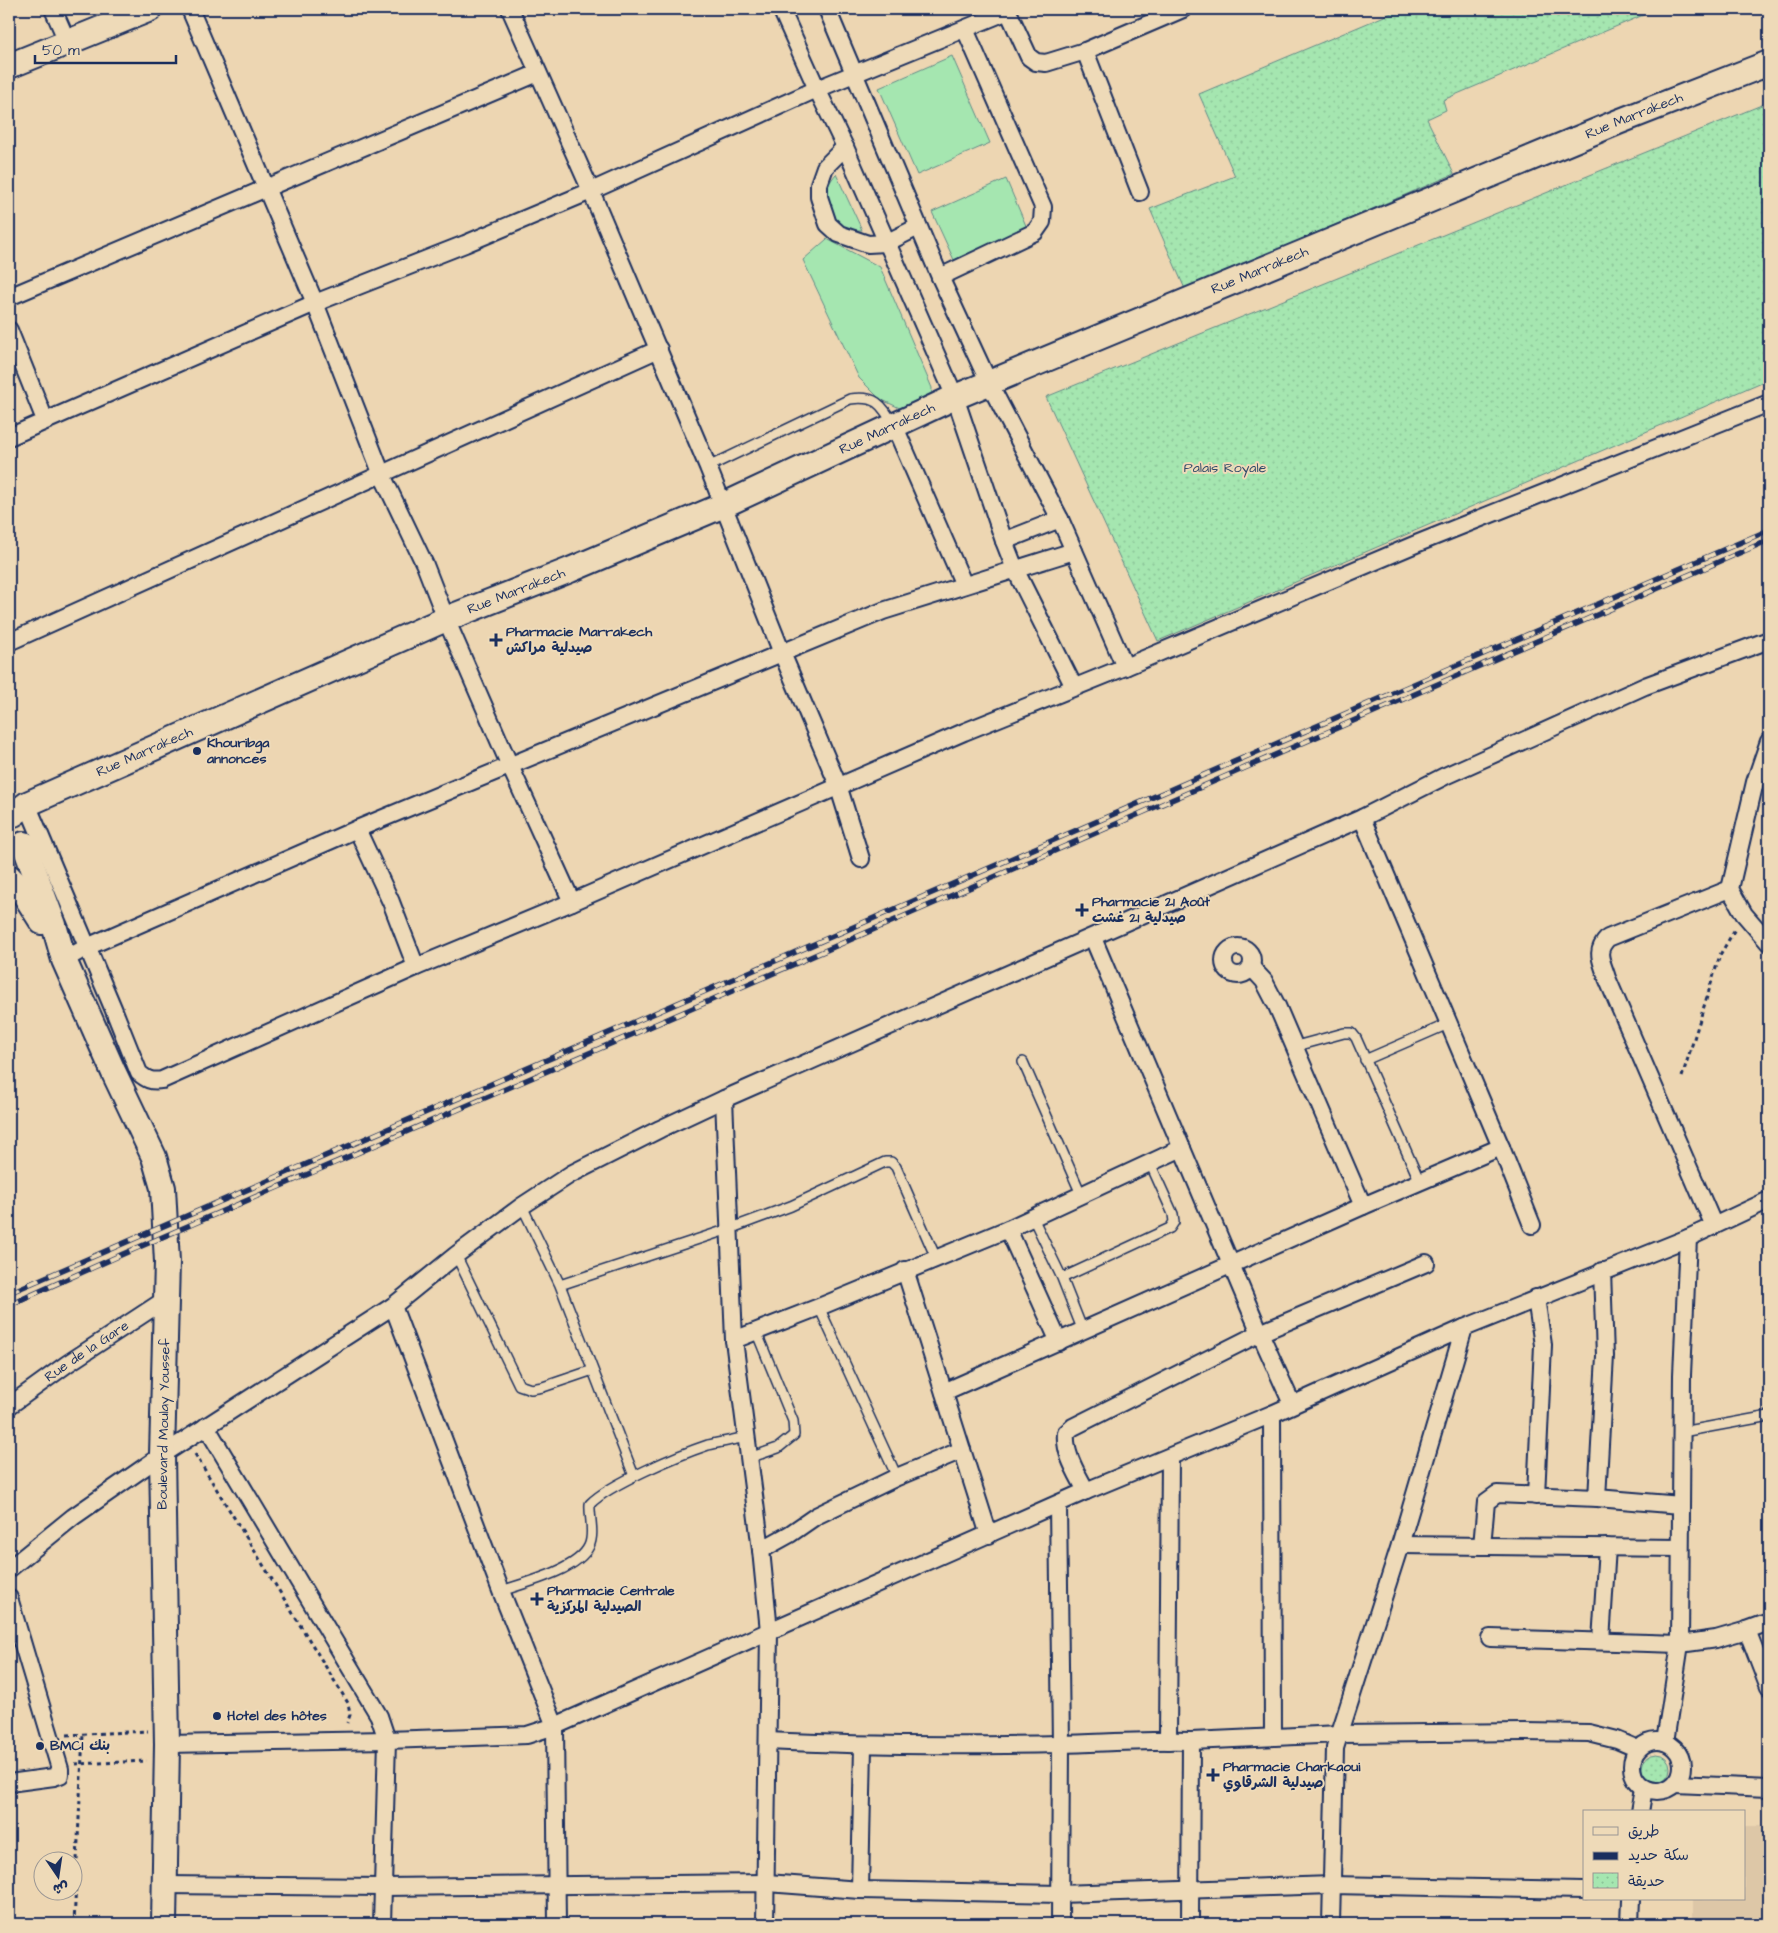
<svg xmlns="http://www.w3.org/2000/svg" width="1778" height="1933" font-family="'Architects Daughter','Playpen Sans Arabic',sans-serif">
<defs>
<pattern id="park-dots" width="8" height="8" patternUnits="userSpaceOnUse" patternTransform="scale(1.25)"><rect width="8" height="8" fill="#a5e6b0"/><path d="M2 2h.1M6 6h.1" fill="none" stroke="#8dc69a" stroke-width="1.8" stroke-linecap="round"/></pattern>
</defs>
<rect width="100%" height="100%" fill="#edd6b2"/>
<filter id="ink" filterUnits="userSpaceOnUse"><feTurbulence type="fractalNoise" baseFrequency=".02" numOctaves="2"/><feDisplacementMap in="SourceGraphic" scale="10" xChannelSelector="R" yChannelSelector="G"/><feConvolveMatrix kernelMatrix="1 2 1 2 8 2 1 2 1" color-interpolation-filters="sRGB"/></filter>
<g filter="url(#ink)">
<path fill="#ddc7a7" d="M 1744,1826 L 1769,1826 L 1769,1924 L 1692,1924 L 1692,1899 L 1744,1899 Z"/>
<path fill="#a5e6b0" stroke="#608a87" d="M 952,56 L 990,143 L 917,175 L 879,88 Z
M 836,174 L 862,230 C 855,230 844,230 838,225 C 835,222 833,215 831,211 C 826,194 824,188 836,174 Z
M 1006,179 L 1027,228 L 954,260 L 932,212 Z
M 827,239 L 880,267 L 932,388 L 931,400 L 921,407 L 902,409 L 880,399 L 859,378 L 803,260 Z"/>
<path fill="url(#park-dots)" stroke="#608a87" d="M 1401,9 L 1647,9 L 1648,13 L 1443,100 L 1446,110 L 1427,119 L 1454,174 L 1185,289 L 1150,209 L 1235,176 L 1199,94 Z
M 1764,104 L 1769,115 L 1769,379 L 1158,641 L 1046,397 Z
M1642 1768a14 14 0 1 1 28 0a14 14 0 1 1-28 0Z"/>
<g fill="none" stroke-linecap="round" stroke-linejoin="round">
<defs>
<path id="lane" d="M 708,467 L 850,399 C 876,395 881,404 894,425
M 1296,1046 L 1344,1033 L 1352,1033 L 1356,1038 L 1420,1182
M 1365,1060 L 1448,1024
M 1023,1062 L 1081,1194
M 522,1206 L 560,1285 L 634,1476
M 1033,1218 L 1062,1278 L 1083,1331
M 456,1255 L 519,1385 L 531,1389 L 543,1387 L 593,1370
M 1062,1278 L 1170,1228 L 1174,1222 L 1173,1214 L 1150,1163
M 560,1285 L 729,1229 L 791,1206 L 885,1162 L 891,1162 L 896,1167 L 936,1258
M 819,1307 L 897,1477
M 1682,1432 L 1769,1416
M 749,1458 L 778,1448 L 794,1435 L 793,1421 L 756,1331
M 501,1591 C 525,1583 578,1570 589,1546 C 595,1534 589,1516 590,1504 C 609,1484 681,1454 708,1445 C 721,1442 734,1440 746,1437"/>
<g id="street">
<path d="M 53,9 L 67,41"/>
<path d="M 190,9 L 315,303 L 382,475 L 425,565 L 446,619 L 510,766 L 572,902"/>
<path d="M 510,9 L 591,191 L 708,467 L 782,653 L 838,785 L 861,859"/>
<path d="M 781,9 L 817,89 L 845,147 L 955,397 L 1004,541 L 1015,569 L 1074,687"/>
<path d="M 827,9 L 940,277 L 989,383 L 1060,519 L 1125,667"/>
<path d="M 1007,9 L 1029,57 L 1036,62 L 1046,63 L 1085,51 L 1183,9"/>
<path d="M 1085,51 L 1140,192"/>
<path d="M 845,147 L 825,167 L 819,184 L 819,197 L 828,224 L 839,234 L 868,244 L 886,243 L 918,227"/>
<path d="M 940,277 L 1035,232 L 1042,222 L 1043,207 L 965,29"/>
<path d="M 9,297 L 538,73"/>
<path d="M 9,330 L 45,420"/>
<path d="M 894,425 L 964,585"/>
<path d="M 9,437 L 315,303 L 465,244 L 591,191 L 817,89 L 1008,11"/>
<path d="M 1004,541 L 1060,519"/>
<path d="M 9,642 L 659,349"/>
<path d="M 1769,741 L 1755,782 L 1730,889 L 1744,914 L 1769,943"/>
<path d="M 27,804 L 113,1008 L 139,1073 C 146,1079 151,1082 162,1080 L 416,967 L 572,902 L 964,732 L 1125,667 L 1416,544 L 1769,403"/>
<path d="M 1362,818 L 1501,1147 L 1532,1225"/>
<path d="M 357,829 L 391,902 L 416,967"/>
<path d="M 1093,938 L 1260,1333 L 1292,1404"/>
<circle cx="1238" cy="961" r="14"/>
<path d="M 64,960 L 87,947 L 357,829 L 883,611 L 1074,551"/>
<path d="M 1251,967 L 1264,981 L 1277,1006 L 1363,1206"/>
<path d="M 724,1099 L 734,1340 L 761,1550 L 769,1631 L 765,1924"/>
<path d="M 1714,1226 L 1607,978 C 1602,961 1594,952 1608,938 L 1730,889"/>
<path d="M 1008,1229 L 1059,1342"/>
<path d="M 905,1270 L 989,1535"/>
<path d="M 1536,1298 L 1543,1345 L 1536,1496"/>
<path d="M 734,1340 L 819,1307 L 1008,1229 L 1182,1148"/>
<path d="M 944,1392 L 1363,1206 L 1501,1147"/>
<path id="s1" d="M 9,1406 L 67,1364 L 166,1299"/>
<path d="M 1272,1414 L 1273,1737"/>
<path d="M 206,1426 L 379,1716 L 387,1740 L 382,1924"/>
<path d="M 1086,1491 C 1077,1473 1064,1454 1066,1433 L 1073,1427 L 1260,1333 L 1426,1263"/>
<path d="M 1597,1498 L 1605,1356 L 1602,1271"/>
<path d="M 1058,1505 L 1061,1744 L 1060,1924"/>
<path d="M 1400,1545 L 1680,1548"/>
<path d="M 1482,1546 L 1486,1502 L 1497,1494 L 1597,1498 L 1681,1505"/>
<path d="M 761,1550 L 790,1534 L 816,1516 L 897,1477 L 962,1450"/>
<path d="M 9,1569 L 73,1517 L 162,1455 L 393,1306 L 456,1255 L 522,1206 L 571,1174 L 660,1129 L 724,1099 L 1362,818 L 1445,776 L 1645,686 L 1769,640"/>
<path d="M 9,1598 L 60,1769 L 60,1775 L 54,1777 L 9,1783"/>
<path d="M 1747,1630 L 1769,1687"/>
<path d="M 1490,1638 L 1680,1644 L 1716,1639 L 1747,1630 L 1769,1622"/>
<path d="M 1601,1641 L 1607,1547"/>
<circle cx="1657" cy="1766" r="25"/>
<path d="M 768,1741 C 866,1746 963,1746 1061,1744 C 1104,1743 1147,1740 1191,1741 L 1340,1734 L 1524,1732 L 1589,1733 L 1617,1740 L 1638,1749"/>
<path d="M 1168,1741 L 1170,1458"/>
<path d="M 1665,1742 L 1680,1644 L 1682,1375 L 1688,1238"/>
<path d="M 167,1744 L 387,1740 L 527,1735 L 555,1726 L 501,1591 L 393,1306"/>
<path d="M 1675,1784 L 1769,1788"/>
<path d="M 1640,1812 L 1644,1788"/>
<path d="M 165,1885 L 383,1887 L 767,1883 L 860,1890 L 1060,1894 L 1332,1885 L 1584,1890"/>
<path d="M 860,1890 L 863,1746"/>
<path d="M 557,1924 L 555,1726 L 1086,1491 L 1272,1414 L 1464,1328 L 1688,1238 L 1769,1200"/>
<path d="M 1190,1924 L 1191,1741"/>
<path d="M 1331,1924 L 1335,1748 L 1400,1545 L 1464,1328"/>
<path d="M 1630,1924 L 1631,1899"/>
</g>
<g id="secondary">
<path d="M 9,66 L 150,9"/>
<path id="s2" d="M 14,814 L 27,804 L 446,619 L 570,570 L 724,505 L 955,397 L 1618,122 L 1769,63"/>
<path d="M 24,844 L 54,925 L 64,960 L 114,1073 L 154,1157 L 163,1188 L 167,1262 L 162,1455 L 167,1744 L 164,1924"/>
<path d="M 9,877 L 23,892 L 42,922"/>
</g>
</defs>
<use href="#lane" stroke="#1b2f5e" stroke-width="12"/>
<use href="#street" stroke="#1b2f5e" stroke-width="20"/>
<use href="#secondary" stroke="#1b2f5e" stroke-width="28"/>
<path stroke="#1b2f5e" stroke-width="3" stroke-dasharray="4 4" stroke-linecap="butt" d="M 1682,1077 L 1720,955 L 1735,929
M 195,1454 L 348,1703 L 350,1715 L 347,1723
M 67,1735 L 148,1731
M 75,1764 L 147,1761
M 74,1924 L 83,1734"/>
<use href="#lane" stroke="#eedab8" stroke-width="9"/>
<use href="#street" stroke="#eedab8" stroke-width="16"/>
<use href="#secondary" stroke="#eedab8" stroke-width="24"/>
<defs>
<path id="rail" d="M 9,1293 L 1769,530
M 9,1305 L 123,1254 L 631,1035 L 1769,540"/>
</defs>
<use href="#rail" stroke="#1b2f5e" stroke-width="5.5"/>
<use href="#rail" stroke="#eedab8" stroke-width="4" stroke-dasharray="11" stroke-linecap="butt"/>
</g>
</g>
<g fill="#1b2f5e" stroke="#eedab8" stroke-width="2">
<path d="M493.5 632.5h5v5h5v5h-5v5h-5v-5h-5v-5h5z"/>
<circle cx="197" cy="751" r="5"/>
<path d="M1079.5 902.5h5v5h5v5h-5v5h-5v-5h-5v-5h5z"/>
<path d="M534.5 1591.5h5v5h5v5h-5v5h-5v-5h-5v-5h5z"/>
<circle cx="217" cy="1716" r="5"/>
<circle cx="40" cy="1746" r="5"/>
<path d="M1210.5 1767.5h5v5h5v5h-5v5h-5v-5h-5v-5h5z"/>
</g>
<g text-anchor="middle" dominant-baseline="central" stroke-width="4" stroke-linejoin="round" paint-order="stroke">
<g font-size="14" fill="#1b2f5e" stroke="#eedab8">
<text stroke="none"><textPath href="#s2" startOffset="1765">Rue Marrakech</textPath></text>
<text stroke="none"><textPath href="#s2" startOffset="1360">Rue Marrakech</textPath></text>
<text stroke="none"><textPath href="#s2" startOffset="955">Rue Marrakech</textPath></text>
<text stroke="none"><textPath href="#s2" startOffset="550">Rue Marrakech</textPath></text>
<text stroke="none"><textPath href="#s2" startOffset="145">Rue Marrakech</textPath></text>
<text stroke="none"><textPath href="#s1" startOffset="95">Rue de la Gare</textPath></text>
<text transform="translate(164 1424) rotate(-89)">Boulevard Moulay Youssef</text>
</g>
<g font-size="14" fill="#304a6a" stroke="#eedab8">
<text x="1225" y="468">Palais Royale</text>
</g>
<g font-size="14" font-weight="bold" fill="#1b2f5e" stroke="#eedab8" text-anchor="start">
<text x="506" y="632">Pharmacie Marrakech<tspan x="506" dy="16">صيدلية مراكش</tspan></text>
<text x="207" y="743">Khouribga<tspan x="207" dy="16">annonces</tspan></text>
<text x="1092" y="902">Pharmacie 21 Août<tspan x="1092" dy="16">صيدلية 21 غشت</tspan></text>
<text x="547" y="1591">Pharmacie Centrale<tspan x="547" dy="16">الصيدلية المركزية</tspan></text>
<text x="227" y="1716">Hotel des hôtes</text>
<text x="50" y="1746">BMCI بنك</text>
<text x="1223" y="1767">Pharmacie Charkaoui<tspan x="1223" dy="16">صيدلية الشرقاوي</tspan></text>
</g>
</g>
<rect width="1778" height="1933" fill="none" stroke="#eedab8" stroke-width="30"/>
<rect x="15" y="15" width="1748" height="1903" fill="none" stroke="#1b2f5e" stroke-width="2" filter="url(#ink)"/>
<rect x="1583" y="1810" width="162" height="90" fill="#eedab8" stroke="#9a9694"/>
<rect x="1593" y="1827" width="25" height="8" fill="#eedab8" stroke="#9a9694"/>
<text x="1628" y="1836" font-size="15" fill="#1b2f5e">طريق</text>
<rect x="1593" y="1852" width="25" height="8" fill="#1b2f5e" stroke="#9a9694"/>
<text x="1628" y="1860" font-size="15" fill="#1b2f5e">سكة حديد</text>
<rect x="1593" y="1873" width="25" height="15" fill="url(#park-dots)" stroke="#9a9694"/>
<text x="1628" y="1886" font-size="15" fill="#1b2f5e">حديقة</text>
<g transform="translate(58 1876) rotate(167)"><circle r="24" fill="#eedab8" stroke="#9a9694"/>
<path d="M0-4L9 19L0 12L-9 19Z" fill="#1b2f5e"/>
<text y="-8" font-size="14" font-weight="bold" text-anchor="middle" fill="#1b2f5e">ش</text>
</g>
<path d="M35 55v8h141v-8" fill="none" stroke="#1b2f5e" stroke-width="2.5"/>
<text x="42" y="55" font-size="15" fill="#1b2f5e" stroke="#eedab8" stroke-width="4" paint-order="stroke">50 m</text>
</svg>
